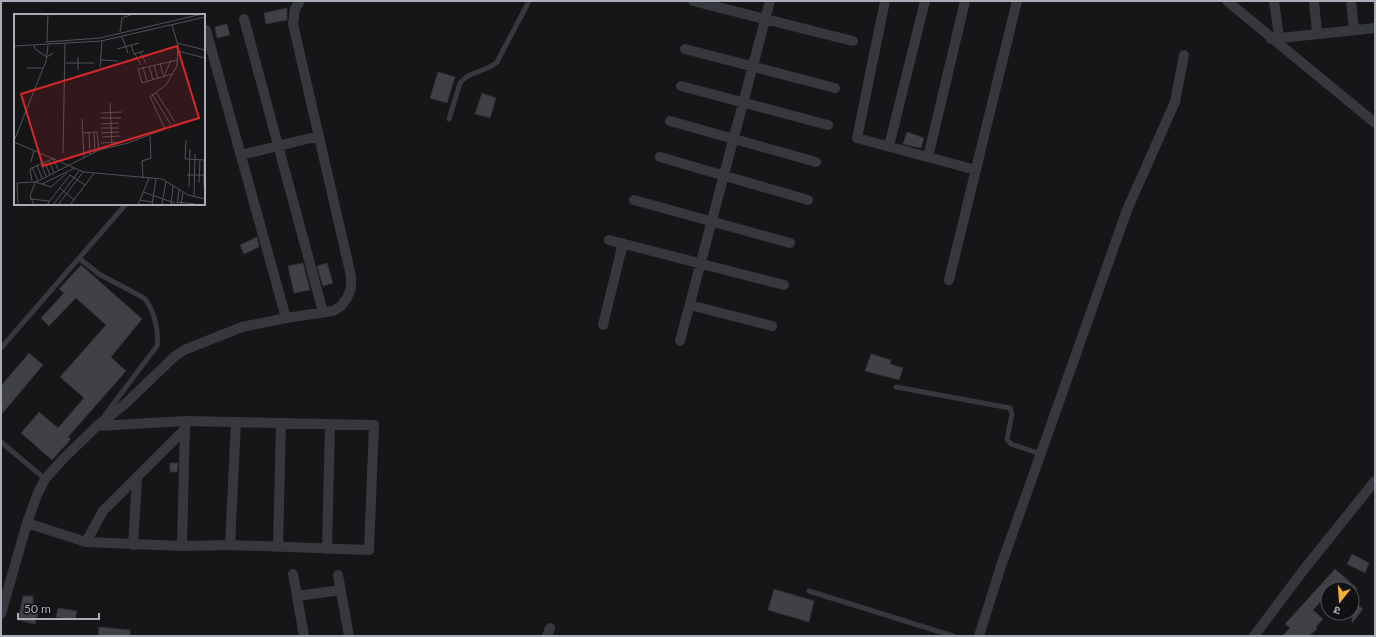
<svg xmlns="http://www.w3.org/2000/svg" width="1376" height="637" font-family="Lato,'Noto Sans Devanagari',sans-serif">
<rect width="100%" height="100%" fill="#161618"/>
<path fill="#404145" stroke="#303034" d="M 287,8 L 287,20 L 266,24 L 264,13 Z
M 227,24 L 230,35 L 217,38 L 215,27 Z
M 438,72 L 455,77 L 447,103 L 430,98 Z
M 482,93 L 496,98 L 490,118 L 475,114 Z
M 907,132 L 924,138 L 921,148 L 903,144 Z
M 257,237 L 259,247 L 244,254 L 240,245 Z
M 303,263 L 310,290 L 294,293 L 288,266 Z
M 327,263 L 333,283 L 323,286 L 317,266 Z
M 81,265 L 142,319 L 111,357 L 126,371 L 68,437 L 71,439 L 52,460 L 21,433 L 39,412 L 58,428 L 84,398 L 60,377 L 106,325 L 76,298 L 49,326 L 41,318 L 64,293 L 59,289 Z
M 29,353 L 43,365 L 1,415 L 1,386 Z
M 871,354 L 891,360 L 890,364 L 903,368 L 899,380 L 865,371 Z
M 170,463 L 178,463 L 177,472 L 170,472 Z
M 1352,554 L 1369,563 L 1365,573 L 1347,564 Z
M 1335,569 L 1358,589 L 1328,589 L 1328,593 L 1313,610 L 1323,619 L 1316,627 L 1317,629 L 1309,636 L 1282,636 L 1290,628 L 1285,624 Z
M 774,589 L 814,601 L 809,622 L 768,610 Z
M 23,596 L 33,596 L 33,612 L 38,613 L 35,624 L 18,620 Z
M 1352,600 L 1363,609 L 1352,623 Z
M 58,608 L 77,611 L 75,620 L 56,617 Z
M 99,627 L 130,630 L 130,636 L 98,636 Z"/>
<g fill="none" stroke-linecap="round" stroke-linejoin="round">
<path stroke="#37383d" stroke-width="5" d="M 449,119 L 460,83 C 469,71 486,72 497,62 L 529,1
M 80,259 L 99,274 L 144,298 C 154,309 159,331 157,346 L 105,415
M 1,348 L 126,204
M 896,387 L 1010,408 L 1012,414 L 1007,439 L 1011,444 L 1041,454
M 1,442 L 45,479
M 809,591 L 953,636"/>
<path stroke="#37383d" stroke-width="10" d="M 693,1 L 853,41
M 885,1 L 857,138 L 976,170
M 1227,1 L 1375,123
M 1274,1 L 1279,37
M 1314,1 L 1317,33
M 1351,1 L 1354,30
M 244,19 L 323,312
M 206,30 L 286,318
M 1271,39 L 1375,28
M 685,49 L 835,88
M 681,86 L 828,125
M 670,121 L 816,162
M 889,146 L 925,1
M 241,155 L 319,136
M 660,157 L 808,200
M 928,157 L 965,1
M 634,200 L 790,243
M 609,240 L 784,285
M 949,280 L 1017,1
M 690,305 L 772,326
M 603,325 L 623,243
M 680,341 L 770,1
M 27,523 L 86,542 L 182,546 L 230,545 L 369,550 L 374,425 L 186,421 L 97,426
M 86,542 L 103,511 L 184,430
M 133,545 L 137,479
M 230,545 L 236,422
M 182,546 L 185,426
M 278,547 L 281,423
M 327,549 L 330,424
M 293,574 L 304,636
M 338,575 L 349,636
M 297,596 L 341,590
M 1,614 L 27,523 L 37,495 L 45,479 L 63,459 L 97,426 L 125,404 L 174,357 L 184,350 L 242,327 L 286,318 L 333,311 L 341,306 L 347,298 L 351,288 L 351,276 L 293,24 L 295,9 L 300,1
M 547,636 L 550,628
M 979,636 L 1001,566 L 1127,210 L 1175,102 L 1184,55
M 1254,636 L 1302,572 L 1375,481"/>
</g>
<g transform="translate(14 14)">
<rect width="191" height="191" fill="#161618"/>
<path fill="none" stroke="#505258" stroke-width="1" d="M 106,18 L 108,4 L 119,0M 108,23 L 114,39M 33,27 L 34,0M 32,28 L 86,24 L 188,0M 163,29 L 191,36M 20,31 L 21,35 L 33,43 L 39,39M 117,31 L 120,40 L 130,37M 0,32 L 87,27 L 191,3M 103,35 L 125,29M 164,37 L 191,44M 126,38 L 132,49M 121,40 L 127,51M 64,43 L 64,56M 87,46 L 104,47M 52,49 L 80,49M 146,49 L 149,61M 140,51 L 144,65M 135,52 L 139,66M 86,53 L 88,27M 129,53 L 133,68M 13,54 L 28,54M 158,60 L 128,69 L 124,55 L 164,46M 150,62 L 157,46M 142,78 L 161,108M 138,80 L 157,111M 96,89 L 98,132M 87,99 L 108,98M 87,104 L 107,104M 68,105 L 70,143M 87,110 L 105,109M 87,114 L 105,114M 80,118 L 81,138M 69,119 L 83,118 L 85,136M 75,119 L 76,141M 87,119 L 105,118M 88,123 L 106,122M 172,126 L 171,145 L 191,146M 0,127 L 32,47 L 34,31M 0,128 L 70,158 L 148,165 L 174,181 L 191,185M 87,129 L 108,128M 49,139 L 51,30M 39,144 L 45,157M 35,146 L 40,159M 17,148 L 20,136M 31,148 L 36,161M 27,150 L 32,162M 23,151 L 28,164M 18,153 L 24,167M 173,161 L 190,161M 129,164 L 128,147 L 137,144 L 136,122M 18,167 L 16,155 L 40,144M 21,168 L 37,173 L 53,159M 185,169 L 186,146M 28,170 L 61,154M 175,173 L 176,135M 190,173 L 190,146M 46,174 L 60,186M 129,178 L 161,189M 180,183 L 181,140M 16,185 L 35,187M 126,186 L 138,188M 163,188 L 181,190M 4,190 L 3,169 L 22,168 L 85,136 L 114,129 L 151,115 L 136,83 L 152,71 L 163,52 L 164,31 L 158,11M 20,191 L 16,182 L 21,169M 35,191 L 34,189 L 56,161 L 71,171M 39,191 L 65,157M 44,191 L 69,158M 56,191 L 80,159M 124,191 L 135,164M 138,191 L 142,164M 148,191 L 152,167M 157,191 L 159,172M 163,191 L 165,176M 167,191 L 169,178"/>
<path fill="#d62828" fill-opacity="0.15" stroke="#d62828" stroke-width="2" d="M 163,32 L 185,104 L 29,152 L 7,80 Z"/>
<rect width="191" height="191" fill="none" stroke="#a8adb8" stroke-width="2"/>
</g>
<rect width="1376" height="637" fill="none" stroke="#a8adb8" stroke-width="4"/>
<g transform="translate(1340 601) rotate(197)"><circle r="19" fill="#111113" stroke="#4d4f55"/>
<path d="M0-3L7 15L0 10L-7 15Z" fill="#f2b134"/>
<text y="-6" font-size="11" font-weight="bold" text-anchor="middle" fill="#a8adb8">उ</text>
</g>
<path d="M18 613v6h81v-6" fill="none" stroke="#a8adb8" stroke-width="2"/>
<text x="24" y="613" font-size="12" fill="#a8adb8" stroke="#111113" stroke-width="3" paint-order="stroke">50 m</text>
</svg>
